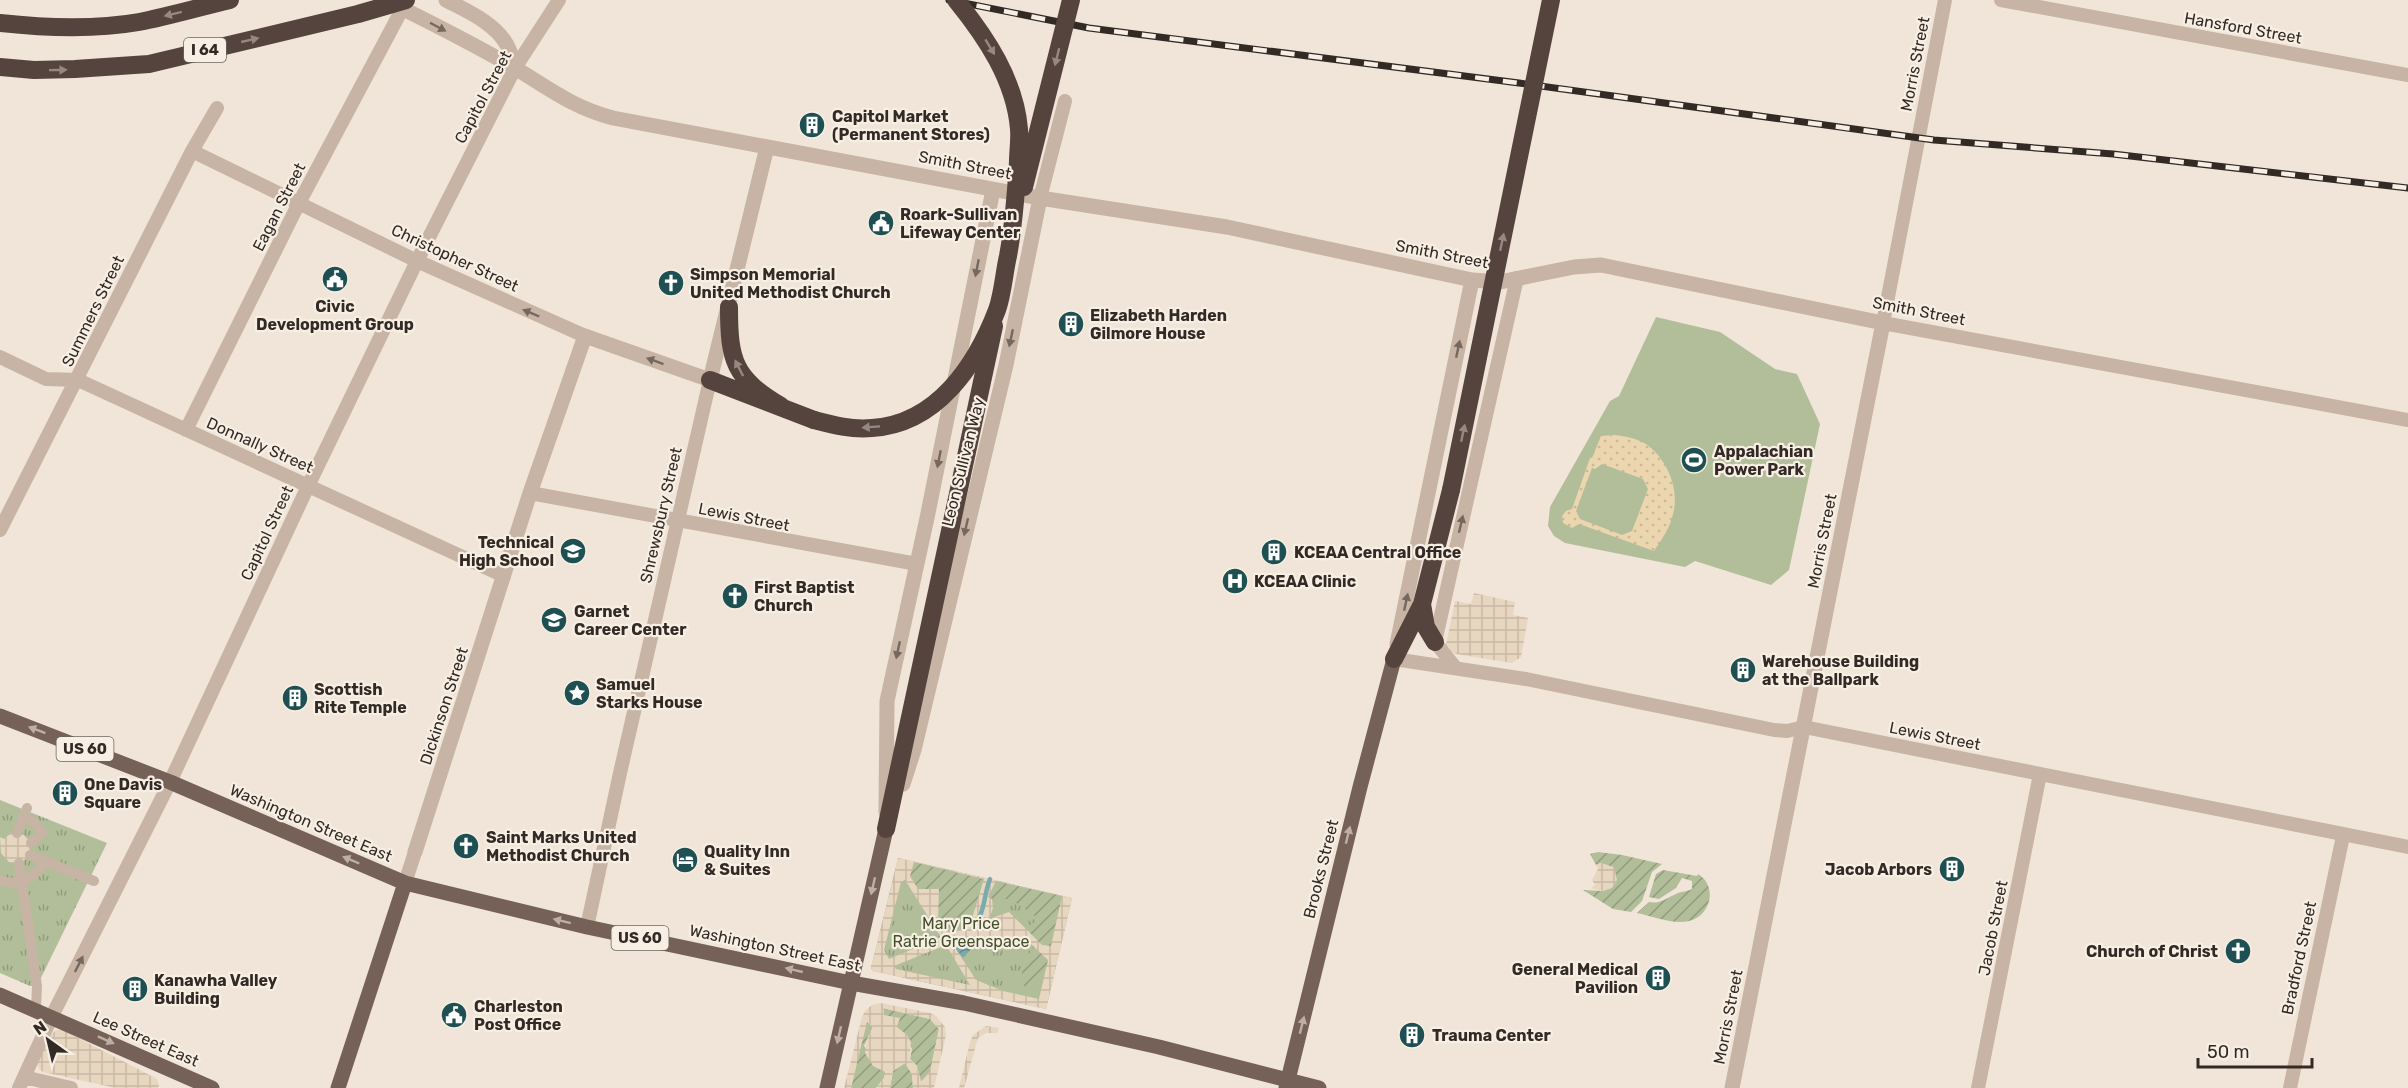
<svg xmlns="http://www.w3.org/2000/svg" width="2408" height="1088" font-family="Rubik,sans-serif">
<defs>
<pattern id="sand-dots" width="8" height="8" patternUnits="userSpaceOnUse" patternTransform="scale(1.5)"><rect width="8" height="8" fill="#ebd6b0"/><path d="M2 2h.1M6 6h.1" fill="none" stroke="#cab897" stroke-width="1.8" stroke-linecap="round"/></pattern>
<pattern id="park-tufts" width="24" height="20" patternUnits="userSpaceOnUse" patternTransform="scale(1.5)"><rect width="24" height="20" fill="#b2be99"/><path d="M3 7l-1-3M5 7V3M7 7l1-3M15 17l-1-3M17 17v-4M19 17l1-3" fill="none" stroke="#919b7d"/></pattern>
<pattern id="garden-furrows" width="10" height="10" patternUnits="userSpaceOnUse" patternTransform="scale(1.5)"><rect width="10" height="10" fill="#b2be99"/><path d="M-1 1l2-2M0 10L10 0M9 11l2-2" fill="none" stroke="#919b7d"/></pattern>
<pattern id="plaza-grid" width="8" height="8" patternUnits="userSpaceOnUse" patternTransform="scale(1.5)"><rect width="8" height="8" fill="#e7d6c0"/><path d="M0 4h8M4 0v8" fill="none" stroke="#c7b8a5"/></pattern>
<pattern id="water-waves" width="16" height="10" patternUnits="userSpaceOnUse" patternTransform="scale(1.5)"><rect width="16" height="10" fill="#79aaac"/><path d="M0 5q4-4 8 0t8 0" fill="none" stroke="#648b8c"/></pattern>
</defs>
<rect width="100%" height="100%" fill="#f0e5d8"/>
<path fill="#b2be99" d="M 1656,317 L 1720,332 L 1775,369 L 1797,374 L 1820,424 L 1789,570 L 1771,585 L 1695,561 L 1685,567 L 1565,543 L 1554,536 L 1548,526 L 1550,507 L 1610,401 L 1619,396 Z"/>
<path fill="url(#sand-dots)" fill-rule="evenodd" d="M 1614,435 C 1625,436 1636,438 1646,444 C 1667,459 1680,489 1673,514 C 1670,528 1662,539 1654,551 L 1579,524 L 1572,528 L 1563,523 L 1562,516 L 1566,511 L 1572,509 L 1590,458 L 1592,458 L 1601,436 ZM 1602,464 L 1643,479 L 1648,489 L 1632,531 L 1622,535 L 1580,519 L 1576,511 L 1592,468 L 1595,469 Z"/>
<path fill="url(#park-tufts)" d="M 0,800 L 107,843 L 37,986 L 30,986 L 0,973 Z
M 898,858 L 1072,898 L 1046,1009 L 873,971 L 871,968 Z"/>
<path fill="url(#garden-furrows)" d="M 1598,852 L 1622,855 L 1662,864 L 1652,872 L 1642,901 L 1631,912 L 1613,909 L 1583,890 L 1603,891 L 1615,884 L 1601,863 L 1596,865 L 1590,854 Z
M 914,862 L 984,879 L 970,925 C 965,927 957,932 951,932 C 933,933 938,900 939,889 L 918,889 L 910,876 Z
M 1663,870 L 1697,876 L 1698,874 C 1718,886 1711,916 1689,921 C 1674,925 1652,916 1637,913 L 1649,902 C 1662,904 1666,898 1678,893 C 1683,891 1686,892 1692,889 L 1692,881 L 1682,878 L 1676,888 L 1659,899 L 1649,897 L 1656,874 Z
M 996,881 L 1062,896 L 1051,946 L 1042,945 L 1025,928 L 1035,922 L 1036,917 L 1011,899 L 992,899 L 988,898 Z
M 1034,946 L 1049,960 L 1038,986 L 1032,991 L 1027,990 C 1016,977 1025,959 1034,946 Z
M 883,1008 L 930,1019 L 939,1029 L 930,1072 L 921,1082 L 917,1066 L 910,1059 L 912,1049 L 897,1027 L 884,1015 Z
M 866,1021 L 873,1027 L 864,1046 L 886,1071 L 884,1078 L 876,1088 L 851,1088 Z
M 905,1063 L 912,1074 L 913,1088 L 890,1088 L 893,1071 Z"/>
<path fill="url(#plaza-grid)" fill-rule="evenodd" d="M 1474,593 L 1515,602 L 1513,615 L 1528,618 L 1521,657 L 1512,663 L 1456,654 L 1450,651 L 1446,645 L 1455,601 L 1471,604 Z
M 11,833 L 23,834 L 31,843 L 30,855 L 21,863 L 9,862 L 1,853 L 0,837 L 4,839 Z
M 898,858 L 1072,898 L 1046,1009 L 873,971 L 871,968 ZM 914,862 L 984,879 L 970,925 L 951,933 L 946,931 L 938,920 L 939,889 L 918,889 L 910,876 ZM 905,880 L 941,937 L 889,959 L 884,950 L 901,882 ZM 996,881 L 1062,896 L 1051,946 L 1042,945 L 1009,912 L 989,919 L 993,908 L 992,899 L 988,897 ZM 970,936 L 1031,944 L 1048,960 L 1039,999 L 1003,991 L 976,980 L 952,943 ZM 946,945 L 970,985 L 896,969 L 894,966 Z
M 1601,863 L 1614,867 L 1617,880 L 1612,888 L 1603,891 L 1591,888 L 1595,885 L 1592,880 L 1598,869 L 1596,865 Z
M 881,1003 L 930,1013 L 936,1016 L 945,1027 L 946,1035 L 934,1088 L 913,1088 L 912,1074 L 905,1063 L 893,1071 L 890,1088 L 876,1088 L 884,1078 L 885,1072 L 873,1066 L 865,1053 L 867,1038 L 873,1027 L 867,1022 L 851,1088 L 844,1088 L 862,1017 L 865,1011 L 872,1005 ZM 883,1008 L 930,1019 L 939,1029 L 930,1072 L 921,1082 L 917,1066 L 910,1059 L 911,1042 L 907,1035 L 897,1027 L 900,1018 L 884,1015 Z
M 986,1026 L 999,1028 L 997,1033 L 986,1033 L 978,1038 L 964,1088 L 959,1088 L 970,1042 L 973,1035 Z
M 56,1030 L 63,1030 L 157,1079 L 159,1086 L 158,1088 L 116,1088 L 43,1072 L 39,1069 L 37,1062 L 51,1035 Z"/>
<path fill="url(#water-waves)" d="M 969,936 L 981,938 L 963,958 L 952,943 Z"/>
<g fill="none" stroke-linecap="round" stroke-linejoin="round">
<path stroke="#79aaac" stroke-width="4.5" d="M 976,924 C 986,908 983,897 990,879"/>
<path stroke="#c7b4a5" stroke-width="10" d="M 23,817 L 35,823 L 43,833 L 31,843
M 17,833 L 27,808
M 30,855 L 94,881
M 19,863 L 37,986 L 36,1009
M 0,880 C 19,888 36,877 46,860"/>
<path stroke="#c7b4a5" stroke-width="14" d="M 1945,0 L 1883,323 L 2408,420
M 2001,0 L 2408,75
M 192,151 L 417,261 L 585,336
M 1040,198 L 1065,101
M 0,357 L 46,379 L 78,380 L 504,576
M 186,430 L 299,203 L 407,0
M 530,493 L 917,564
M 0,530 L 192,151 L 217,108
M 1394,659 L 1526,679 L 1774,730 L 1787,731 L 1804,727 L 2408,847
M 1455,667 L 1435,642 L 1517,278
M 405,883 L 415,852
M 587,927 L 620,773 L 710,380
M 24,1077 L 71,1088
M 19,1088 L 52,1016 L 170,782 L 309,484 L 417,261 L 515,68 L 559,0
M 1978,1088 L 2040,774
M 2290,1088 L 2343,836"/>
<path stroke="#c7b4a5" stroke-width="15" d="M 446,0 C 467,11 495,23 507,45 C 511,52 513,61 515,68
M 387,1 C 430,22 473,44 515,68 C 550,89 572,107 613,118 L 1040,198 L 1227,227 L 1472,280 L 1500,282 L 1574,267 L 1601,265 L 1883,323 L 1732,1088
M 1397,644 L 1472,280
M 903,784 L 914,750 L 1006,365 L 1040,198
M 886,812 L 887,701 L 927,518 L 993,190
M 415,852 L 530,493 L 585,336 L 710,380 L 767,147"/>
<path stroke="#756158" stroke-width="15" d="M 0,716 L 170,782 L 405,883 L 587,927 L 851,983 L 964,1003 L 1159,1047 L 1319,1088
M 0,995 L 212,1088
M 338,1088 L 405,883
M 827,1088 L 886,829
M 1286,1088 L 1360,787 L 1394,659"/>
<path stroke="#54443d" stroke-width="18" d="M 0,23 C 46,28 94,30 139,22 C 170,16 200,7 230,0
M 729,307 C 729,361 734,378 781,406
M 710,380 L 814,420
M 1422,604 L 1426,627 L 1435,642
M 1394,659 L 1422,604 L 1451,490
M 886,829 L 994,326"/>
<defs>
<path id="rail" d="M 949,0 L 1089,28 L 1519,83 L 1934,140 L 2113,154 L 2408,188"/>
</defs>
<use href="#rail" stroke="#332a26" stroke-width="7"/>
<use href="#rail" stroke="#f8efe4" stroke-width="4.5" stroke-dasharray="14" stroke-linecap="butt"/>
<path stroke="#54443d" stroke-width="18" d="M 0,67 L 34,70 L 75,69 L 149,64 L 358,14 L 406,0
M 1024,187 L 1071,0
M 814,420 C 833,425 852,430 872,428 C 937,424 976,365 997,310 C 1003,293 1004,273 1008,256 C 1014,224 1016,194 1018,161 C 1018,151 1020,140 1019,129 C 1015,80 986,37 956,0
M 1451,490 L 1551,0"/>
</g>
<defs><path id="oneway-solid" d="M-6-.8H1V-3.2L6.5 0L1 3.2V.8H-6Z" transform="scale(1.5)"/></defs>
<g fill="#968880">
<use href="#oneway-solid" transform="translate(173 14) rotate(166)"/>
<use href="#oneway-solid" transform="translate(250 40) rotate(-13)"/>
<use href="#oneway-solid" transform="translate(990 47) rotate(59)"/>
<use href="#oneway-solid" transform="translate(1057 57) rotate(104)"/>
<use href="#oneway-solid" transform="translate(58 70) rotate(-1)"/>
<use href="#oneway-solid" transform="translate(1502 242) rotate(-78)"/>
<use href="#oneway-solid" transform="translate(739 368) rotate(-117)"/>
<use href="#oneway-solid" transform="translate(871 427) rotate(176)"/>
<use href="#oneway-solid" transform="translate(1463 433) rotate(-78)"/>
</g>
<g fill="#76685f">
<use href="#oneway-solid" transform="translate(438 27) rotate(28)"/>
<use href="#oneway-solid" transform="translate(977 268) rotate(101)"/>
<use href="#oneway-solid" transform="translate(531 313) rotate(-157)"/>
<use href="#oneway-solid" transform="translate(1011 338) rotate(102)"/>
<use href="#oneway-solid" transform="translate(1458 349) rotate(-78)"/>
<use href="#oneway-solid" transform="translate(655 361) rotate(-160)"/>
<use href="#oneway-solid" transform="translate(939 459) rotate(101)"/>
<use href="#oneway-solid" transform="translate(1461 524) rotate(-77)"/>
<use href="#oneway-solid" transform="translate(966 527) rotate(103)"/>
<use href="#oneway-solid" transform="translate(1406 602) rotate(-78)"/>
<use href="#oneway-solid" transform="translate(898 650) rotate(102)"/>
<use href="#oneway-solid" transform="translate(79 964) rotate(-63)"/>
</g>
<g fill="#bdafa5">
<use href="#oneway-solid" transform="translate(37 730) rotate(-159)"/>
<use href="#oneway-solid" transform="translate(1348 835) rotate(-76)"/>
<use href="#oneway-solid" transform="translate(351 860) rotate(-157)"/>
<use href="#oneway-solid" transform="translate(873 886) rotate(103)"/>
<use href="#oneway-solid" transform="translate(562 921) rotate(-166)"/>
<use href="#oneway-solid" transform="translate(794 970) rotate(-167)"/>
<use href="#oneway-solid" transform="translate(1302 1025) rotate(-76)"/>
<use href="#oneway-solid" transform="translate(839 1035) rotate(103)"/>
<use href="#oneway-solid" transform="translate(106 1040) rotate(24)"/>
</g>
<defs>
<symbol id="building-disc" viewBox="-11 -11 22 22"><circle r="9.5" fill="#1e5053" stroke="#f8efe4"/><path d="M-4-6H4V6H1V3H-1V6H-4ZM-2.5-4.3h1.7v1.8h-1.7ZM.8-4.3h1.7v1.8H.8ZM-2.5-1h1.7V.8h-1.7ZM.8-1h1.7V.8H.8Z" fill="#fff"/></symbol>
<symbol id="civic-disc" viewBox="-11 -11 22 22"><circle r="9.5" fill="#1e5053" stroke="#f8efe4"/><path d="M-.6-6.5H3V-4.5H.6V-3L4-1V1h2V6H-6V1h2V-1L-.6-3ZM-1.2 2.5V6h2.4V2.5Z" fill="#fff"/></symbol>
<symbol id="church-disc" viewBox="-11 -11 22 22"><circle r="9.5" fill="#1e5053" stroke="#f8efe4"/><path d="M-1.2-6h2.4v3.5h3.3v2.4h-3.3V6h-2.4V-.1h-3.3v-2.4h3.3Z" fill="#fff"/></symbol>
<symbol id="stadium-disc" viewBox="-11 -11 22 22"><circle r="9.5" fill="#1e5053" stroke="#f8efe4"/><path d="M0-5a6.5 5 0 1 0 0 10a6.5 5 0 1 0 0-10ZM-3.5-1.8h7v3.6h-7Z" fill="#fff"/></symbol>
<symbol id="school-disc" viewBox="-11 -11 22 22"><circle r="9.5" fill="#1e5053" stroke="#f8efe4"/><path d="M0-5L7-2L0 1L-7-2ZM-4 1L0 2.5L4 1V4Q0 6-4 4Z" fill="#fff"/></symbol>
<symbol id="hospital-disc" viewBox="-11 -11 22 22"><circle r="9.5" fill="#1e5053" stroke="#f8efe4"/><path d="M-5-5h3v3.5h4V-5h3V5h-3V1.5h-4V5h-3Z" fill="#fff"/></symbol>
<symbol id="sight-disc" viewBox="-11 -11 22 22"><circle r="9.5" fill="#1e5053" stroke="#f8efe4"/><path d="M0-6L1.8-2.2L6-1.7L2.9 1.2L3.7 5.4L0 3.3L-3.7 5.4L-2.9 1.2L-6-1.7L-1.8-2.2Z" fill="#fff"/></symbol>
<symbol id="hotel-disc" viewBox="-11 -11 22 22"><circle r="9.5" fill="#1e5053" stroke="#f8efe4"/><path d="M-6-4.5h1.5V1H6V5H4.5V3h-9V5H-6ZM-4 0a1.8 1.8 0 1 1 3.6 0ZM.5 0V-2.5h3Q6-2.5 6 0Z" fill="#fff"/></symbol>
</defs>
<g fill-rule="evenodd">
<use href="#building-disc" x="797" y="110" width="30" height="30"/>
<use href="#civic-disc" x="866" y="208" width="30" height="30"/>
<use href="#civic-disc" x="320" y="264" width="30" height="30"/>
<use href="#church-disc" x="656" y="268" width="30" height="30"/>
<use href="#building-disc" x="1056" y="309" width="30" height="30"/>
<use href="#stadium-disc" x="1679" y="445" width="30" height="30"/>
<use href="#school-disc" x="558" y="536" width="30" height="30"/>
<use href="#building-disc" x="1259" y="537" width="30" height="30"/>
<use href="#hospital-disc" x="1220" y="566" width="30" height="30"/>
<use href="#church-disc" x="720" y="581" width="30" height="30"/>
<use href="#school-disc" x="539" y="605" width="30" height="30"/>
<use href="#building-disc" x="1728" y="655" width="30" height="30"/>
<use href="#sight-disc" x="562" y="678" width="30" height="30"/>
<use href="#building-disc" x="280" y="683" width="30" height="30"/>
<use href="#building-disc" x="50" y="778" width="30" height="30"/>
<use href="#church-disc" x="451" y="831" width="30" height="30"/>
<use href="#hotel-disc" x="670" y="845" width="30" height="30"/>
<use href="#building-disc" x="1937" y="854" width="30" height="30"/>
<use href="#church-disc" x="2223" y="936" width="30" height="30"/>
<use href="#building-disc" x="1643" y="963" width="30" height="30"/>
<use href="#building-disc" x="120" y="974" width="30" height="30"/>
<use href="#civic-disc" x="439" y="1000" width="30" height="30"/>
<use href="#building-disc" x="1397" y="1020" width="30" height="30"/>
</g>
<g text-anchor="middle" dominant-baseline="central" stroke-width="4.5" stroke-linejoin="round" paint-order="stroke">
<g fill="#f8efe4" stroke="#6e655f" stroke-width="1.5">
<rect x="184" y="38" width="42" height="24" rx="4.5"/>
<rect x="56.5" y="737" width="57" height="24" rx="4.5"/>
<rect x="611.5" y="926" width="57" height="24" rx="4.5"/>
</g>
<g font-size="15" font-weight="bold" fill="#332a26">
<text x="205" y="50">I 64</text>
<text x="85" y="749">US 60</text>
<text x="640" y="938">US 60</text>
</g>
<g font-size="16" fill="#332a26" stroke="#f8efe4">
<text transform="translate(2243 28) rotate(10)">Hansford Street</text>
<text transform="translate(1915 64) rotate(-79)">Morris Street</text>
<text transform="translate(483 97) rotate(-62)">Capitol Street</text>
<text transform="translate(965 165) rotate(11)">Smith Street</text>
<text transform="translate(279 207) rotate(-63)">Eagan Street</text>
<text transform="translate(1442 254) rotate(11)">Smith Street</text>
<text transform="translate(455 258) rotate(25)">Christopher Street</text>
<text transform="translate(93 311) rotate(-64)">Summers Street</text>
<text transform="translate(1919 311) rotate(11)">Smith Street</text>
<text transform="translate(260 445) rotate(24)">Donnally Street</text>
<text transform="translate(963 462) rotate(-76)">Leon Sullivan Way</text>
<text transform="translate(661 515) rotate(-77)">Shrewsbury Street</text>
<text transform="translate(744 517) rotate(11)">Lewis Street</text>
<text transform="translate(267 533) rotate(-65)">Capitol Street</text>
<text transform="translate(1822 541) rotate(-79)">Morris Street</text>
<text transform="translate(444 706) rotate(-72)">Dickinson Street</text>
<text transform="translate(1935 736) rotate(11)">Lewis Street</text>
<text transform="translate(311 823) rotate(23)">Washington Street East</text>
<text transform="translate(1321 869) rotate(-76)">Brooks Street</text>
<text transform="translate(1993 928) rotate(-79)">Jacob Street</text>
<text transform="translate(775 948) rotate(12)">Washington Street East</text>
<text transform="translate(2299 958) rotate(-78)">Bradford Street</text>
<text transform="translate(1728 1017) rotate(-79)">Morris Street</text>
<text transform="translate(146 1039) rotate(24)">Lee Street East</text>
</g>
<g font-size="16" font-weight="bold" fill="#332a26" stroke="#f8efe4" text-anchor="start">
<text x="832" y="116">Capitol Market<tspan x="832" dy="18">(Permanent Stores)</tspan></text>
<text x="900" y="214">Roark-Sullivan<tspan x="900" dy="18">Lifeway Center</tspan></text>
<text x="690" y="274">Simpson Memorial<tspan x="690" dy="18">United Methodist Church</tspan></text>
<text x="335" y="306" text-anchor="middle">Civic<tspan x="335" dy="18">Development Group</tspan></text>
<text x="1090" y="315">Elizabeth Harden<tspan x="1090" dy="18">Gilmore House</tspan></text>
<text x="1714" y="451">Appalachian<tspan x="1714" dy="18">Power Park</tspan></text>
<text x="554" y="542" text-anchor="end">Technical<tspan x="554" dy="18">High School</tspan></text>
<text x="1294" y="552">KCEAA Central Office</text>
<text x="1254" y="581">KCEAA Clinic</text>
<text x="754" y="587">First Baptist<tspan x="754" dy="18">Church</tspan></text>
<text x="574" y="611">Garnet<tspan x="574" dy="18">Career Center</tspan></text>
<text x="1762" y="661">Warehouse Building<tspan x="1762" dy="18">at the Ballpark</tspan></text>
<text x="596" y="684">Samuel<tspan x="596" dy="18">Starks House</tspan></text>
<text x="314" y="689">Scottish<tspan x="314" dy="18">Rite Temple</tspan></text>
<text x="84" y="784">One Davis<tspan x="84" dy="18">Square</tspan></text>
<text x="486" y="837">Saint Marks United<tspan x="486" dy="18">Methodist Church</tspan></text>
<text x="704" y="851">Quality Inn<tspan x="704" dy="18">&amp; Suites</tspan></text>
<text x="1932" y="869" text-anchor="end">Jacob Arbors</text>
<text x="2218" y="951" text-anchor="end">Church of Christ</text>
<text x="1638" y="969" text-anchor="end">General Medical<tspan x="1638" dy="18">Pavilion</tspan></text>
<text x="154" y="980">Kanawha Valley<tspan x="154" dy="18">Building</tspan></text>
<text x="474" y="1006">Charleston<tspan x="474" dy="18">Post Office</tspan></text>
<text x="1432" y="1035">Trauma Center</text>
</g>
<g font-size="16" fill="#43502b" stroke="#f8efe4">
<text x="961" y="923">Mary Price<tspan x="961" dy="18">Ratrie Greenspace</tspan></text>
</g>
</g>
<g transform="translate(48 1040) rotate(326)" stroke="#f8efe4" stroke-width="4.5" paint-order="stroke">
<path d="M0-4.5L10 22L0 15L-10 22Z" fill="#332a26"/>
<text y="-9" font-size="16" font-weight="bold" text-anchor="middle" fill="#332a26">N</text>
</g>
<path d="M2198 1058v9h114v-9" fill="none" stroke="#332a26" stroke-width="3"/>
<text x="2207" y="1058" font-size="18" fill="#332a26" stroke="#f8efe4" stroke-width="4.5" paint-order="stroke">50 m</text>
</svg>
